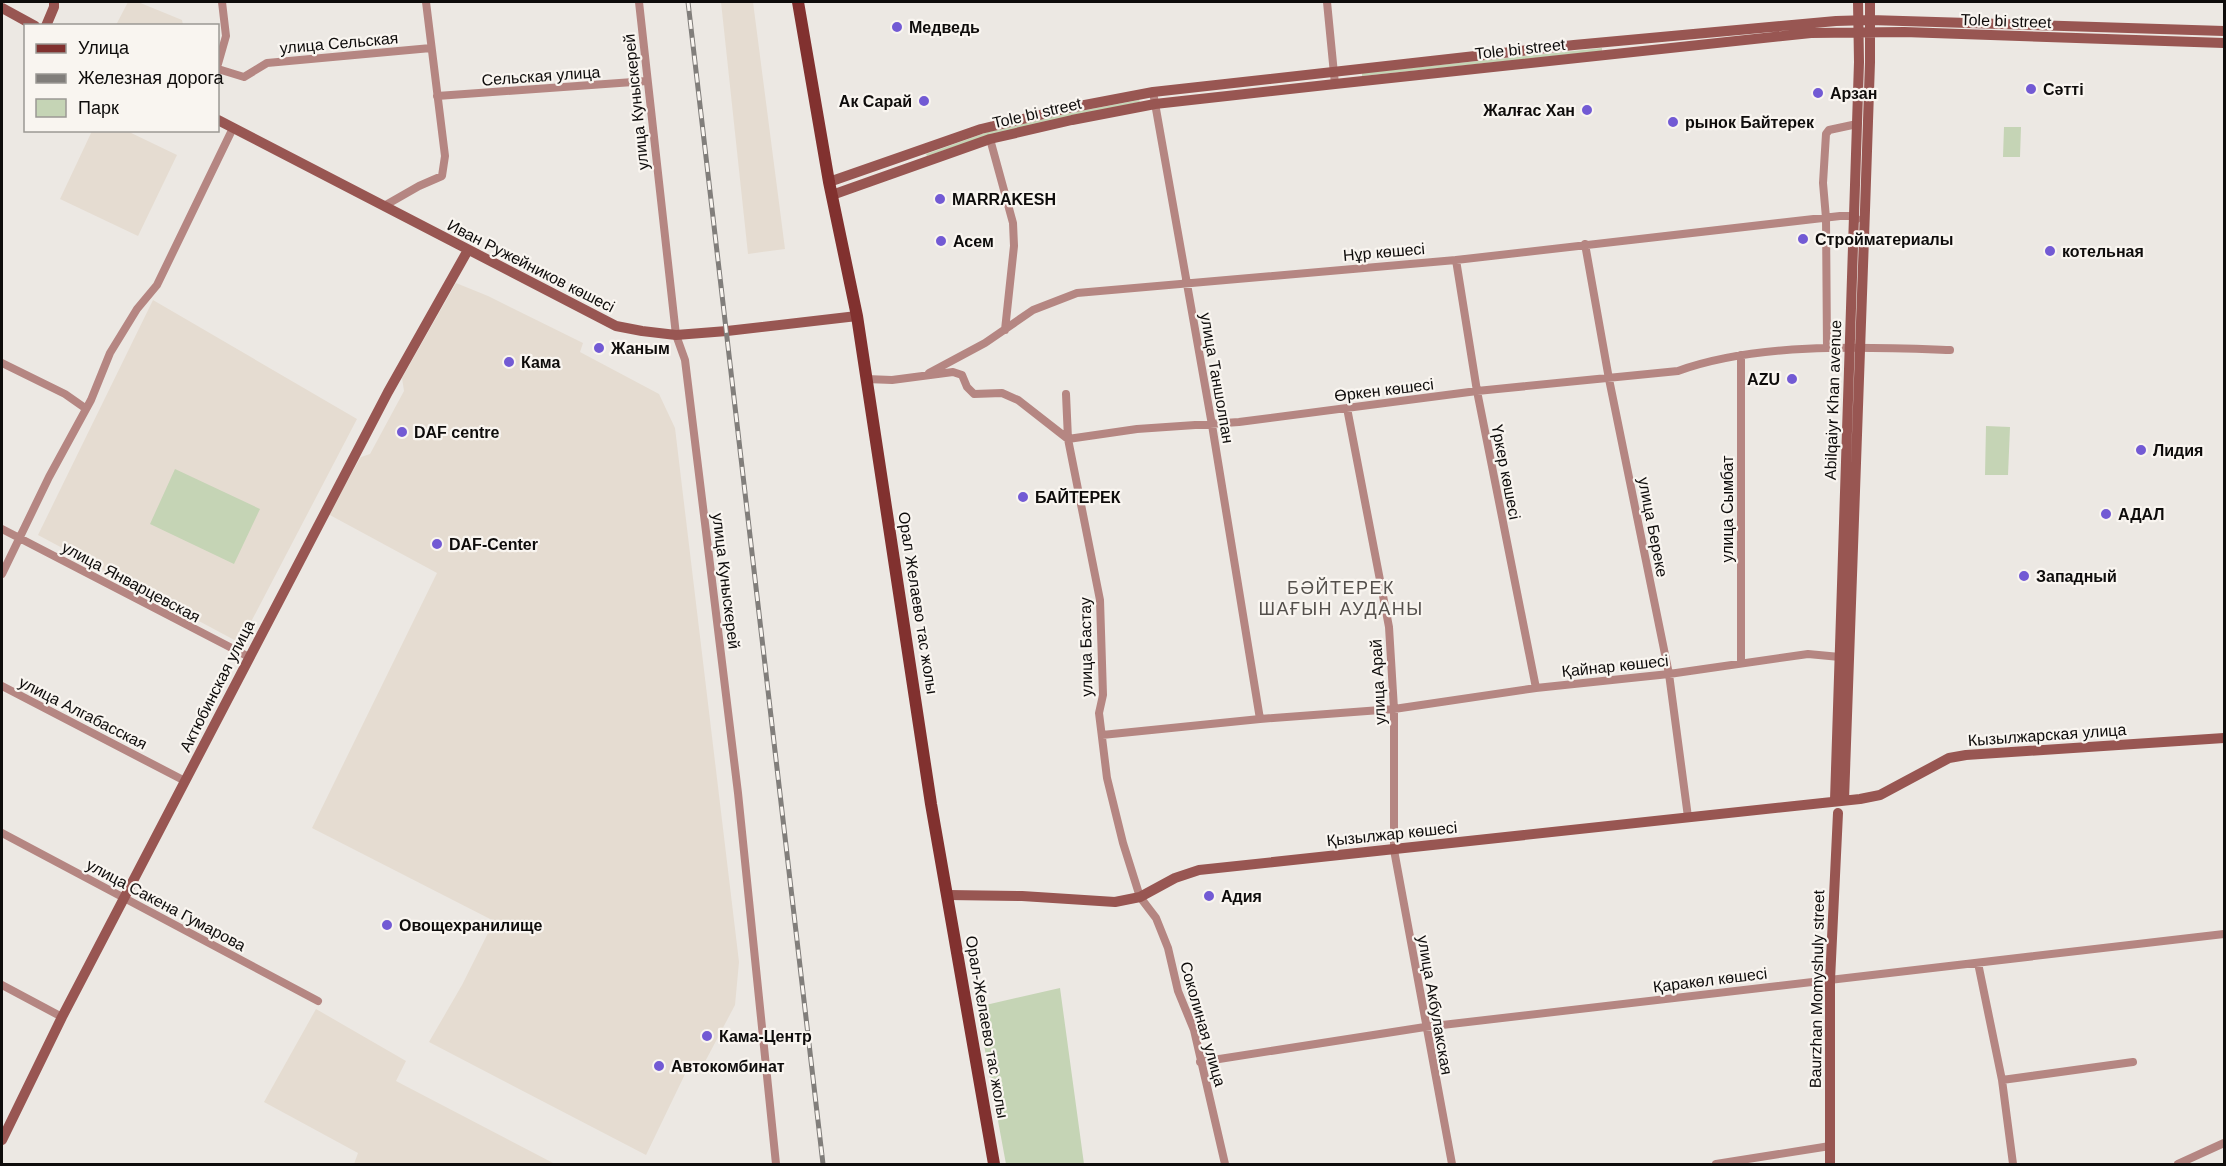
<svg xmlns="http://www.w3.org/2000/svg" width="2226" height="1166" font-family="Helvetica,sans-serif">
<rect width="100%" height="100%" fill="#ece8e3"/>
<path fill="#e5dcd1" d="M 128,2 L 138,2 L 182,20 L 183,25 L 116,25 Z
M 721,2 L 753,2 L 785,249 L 748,254 Z
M 92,131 L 127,131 L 177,155 L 138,236 L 60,199 Z
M 456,283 L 488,296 L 583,343 L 580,352 L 659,394 L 675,428 L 739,962 L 735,1005 L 698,1075 L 687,1070 L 646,1155 L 429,1042 L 462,985 L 494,921 L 312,828 L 437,573 L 328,514 L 361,457 L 370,454 L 404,391 L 402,378 Z
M 153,300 L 357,419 L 240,643 L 38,535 Z
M 316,1009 L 406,1061 L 396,1081 L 555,1164 L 354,1164 L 358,1153 L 264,1102 Z"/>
<path fill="#c5d4b5" d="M 1602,48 L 1602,51 L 1362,76 L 1362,73 Z
M 1139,100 L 1140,102 L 989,135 L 927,156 L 926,154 L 988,132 L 1070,113 Z
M 2004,127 L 2021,127 L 2020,157 L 2003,157 Z
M 1986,426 L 2010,427 L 2008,475 L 1985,475 Z
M 175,469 L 260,509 L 234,564 L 150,524 Z
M 1060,988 L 1084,1164 L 1006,1164 L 977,1007 Z"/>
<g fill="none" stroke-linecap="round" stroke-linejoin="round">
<path stroke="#b58682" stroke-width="8" d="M 639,2 L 676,335 L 685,360 L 738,793 L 776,1164
M 1327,2 L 1335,84
M 218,64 L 226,36 L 222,2
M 218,69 L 244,77 L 267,63 L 431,48
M 1153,92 L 1212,425 L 1260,719
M 437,96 L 647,81
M 990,139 L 1013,223 L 1014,246 L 1005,330
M 384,206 L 419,186 L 442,176 L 445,156 L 426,2
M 1585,244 L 1609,379 L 1669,674 L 1688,817
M 1456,260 L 1477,391 L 1536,688
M 1827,348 L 1826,218 L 1823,183 L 1826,134 L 1829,130 L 1857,124
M 2,363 L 65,394 L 85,408
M 929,373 L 985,343 L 1033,310 L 1077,293 L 1456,260 L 1840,216 L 1854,216 L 1857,219
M 866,379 L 892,380 L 953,372 L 962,375 L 967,387 L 974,394 L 1002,393 L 1018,400 L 1068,439 L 1137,429 L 1239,422 L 1477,391 L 1678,371 C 1758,342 1865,347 1950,350
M 1066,394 L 1068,439 L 1100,600 L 1103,695 L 1099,713 L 1107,778 L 1123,843 L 1140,897 L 1156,918 L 1168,948 L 1178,991 L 1194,1030 L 1225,1164
M 1347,408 L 1389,627 L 1394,709 L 1394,850 L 1452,1164
M 2,529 L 249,657
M 2,574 L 49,477 L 91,400 L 110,353 L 137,309 L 157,285 L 233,128
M 1741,662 L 1741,355
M 2,686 L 185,781
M 1102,735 L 1260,719 L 1394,709 L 1536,688 L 1669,674 L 1808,654 L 1840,657
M 2,833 L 318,1001
M 1978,963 L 2002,1080 L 2013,1164
M 2,985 L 62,1017
M 1200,1062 L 1425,1027 L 2224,934
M 2002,1080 L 2133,1062
M 1716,1164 L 1830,1146
M 2178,1164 L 2224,1143"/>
<path stroke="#985652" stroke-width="10" d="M 2,8 L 35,26
M 46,26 L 54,7 L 54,2
M 218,120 L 616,326 L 642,331 L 676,335 L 727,331 L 857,316
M 829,182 L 981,129 L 1069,108 L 1153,92 L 1574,45 L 1836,21 L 1870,20 L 2224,31
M 832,195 L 990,139 L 1072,120 L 1155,104 L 1335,84 L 1811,33 L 1904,32 L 2224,43
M 1835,800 L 1859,62 L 1858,2
M 1844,800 L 1865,210 L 1870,62 L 1870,2
M 948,895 L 1022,896 L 1115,902 L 1140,897 L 1175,878 L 1199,870 L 1860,799 L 1880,795 L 1949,758 L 1966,755 L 2224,738
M 2,1140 L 62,1017 L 388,392 L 468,250
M 1830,1164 L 1830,980 L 1838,813"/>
<path stroke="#81312f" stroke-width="12" d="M 798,2 L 829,182 L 857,316 L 931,804 L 994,1164"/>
<defs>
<path id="rail" d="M 688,2 L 823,1164"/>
</defs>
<use href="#rail" stroke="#817e7b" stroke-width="5"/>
<use href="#rail" stroke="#f9f5f0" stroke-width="3" stroke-dasharray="9" stroke-linecap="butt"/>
</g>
<g fill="#725ad4" stroke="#f9f5f0" stroke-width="2">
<circle cx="897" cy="27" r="6"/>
<circle cx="2031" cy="89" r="6"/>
<circle cx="1818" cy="93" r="6"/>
<circle cx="924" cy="101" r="6"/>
<circle cx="1587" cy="110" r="6"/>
<circle cx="1673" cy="122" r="6"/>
<circle cx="940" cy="199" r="6"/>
<circle cx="1803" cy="239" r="6"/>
<circle cx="941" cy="241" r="6"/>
<circle cx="2050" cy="251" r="6"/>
<circle cx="599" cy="348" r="6"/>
<circle cx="509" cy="362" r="6"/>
<circle cx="1792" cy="379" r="6"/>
<circle cx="402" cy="432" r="6"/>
<circle cx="2141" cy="450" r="6"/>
<circle cx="1023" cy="497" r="6"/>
<circle cx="2106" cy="514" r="6"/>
<circle cx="437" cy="544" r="6"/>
<circle cx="2024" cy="576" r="6"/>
<circle cx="1209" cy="896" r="6"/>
<circle cx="387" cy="925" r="6"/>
<circle cx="707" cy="1036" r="6"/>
<circle cx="659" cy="1066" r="6"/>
</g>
<g text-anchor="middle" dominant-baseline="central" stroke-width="4.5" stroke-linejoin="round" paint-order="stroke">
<g font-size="16" fill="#0e0c0b" stroke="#f9f5f0">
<text transform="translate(2006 21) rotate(2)">Tole bi street</text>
<text transform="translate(339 43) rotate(-5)">улица Сельская</text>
<text transform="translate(1520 49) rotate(-6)">Tole bi street</text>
<text transform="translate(541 76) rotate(-4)">Сельская улица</text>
<text transform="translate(636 102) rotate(-96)">улица Куныскерей</text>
<text transform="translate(1037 113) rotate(-13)">Tole bi street</text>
<text transform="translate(1384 252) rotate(-5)">Нұр көшесі</text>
<text transform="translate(531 266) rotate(27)">Иван Ружейников көшесі</text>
<text transform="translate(1217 378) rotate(80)">улица Таншолпан</text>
<text transform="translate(1384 390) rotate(-7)">Өркен көшесі</text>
<text transform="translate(1833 400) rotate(-88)">Abilqaiyr Khan avenue</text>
<text transform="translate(1506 472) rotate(79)">Үркер көшесі</text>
<text transform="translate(1727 509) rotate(-90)">улица Сымбат</text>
<text transform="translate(1653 527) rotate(79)">улица Береке</text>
<text transform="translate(726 581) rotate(83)">улица Куныскерей</text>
<text transform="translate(131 582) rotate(28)">улица Январцевская</text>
<text transform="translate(918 603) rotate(81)">Орал Желаево тас жолы</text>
<text transform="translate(1086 647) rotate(-91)">улица Бастау</text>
<text transform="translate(1615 666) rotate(-6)">Қайнар көшесі</text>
<text transform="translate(1378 682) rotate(-93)">улица Арай</text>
<text transform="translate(217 686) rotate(-63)">Актюбинская улица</text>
<text transform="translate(83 713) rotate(27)">улица Алгабасская</text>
<text transform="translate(2047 735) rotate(-4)">Кызылжарская улица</text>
<text transform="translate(1392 834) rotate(-6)">Қызылжар көшесі</text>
<text transform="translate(166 905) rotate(28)">улица Сакена Гумарова</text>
<text transform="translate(1710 980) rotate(-7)">Қаракөл көшесі</text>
<text transform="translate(1817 989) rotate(-89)">Baurzhan Momyshuly street</text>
<text transform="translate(1435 1005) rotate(80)">улица Акбулакская</text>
<text transform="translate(1203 1024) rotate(74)">Соколиная улица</text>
<text transform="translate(987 1027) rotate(80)">Орал-Желаево тас жолы</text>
</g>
<g font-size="16" font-weight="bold" fill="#0e0c0b" stroke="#f9f5f0" text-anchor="start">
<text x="909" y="27">Медведь</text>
<text x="2043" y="89">Cәтті</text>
<text x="1830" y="93">Арзан</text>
<text x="912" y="101" text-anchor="end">Ак Сарай</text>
<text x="1575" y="110" text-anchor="end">Жалғас Хан</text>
<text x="1685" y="122">рынок Байтерек</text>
<text x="952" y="199">MARRAKESH</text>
<text x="1815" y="239">Стройматериалы</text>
<text x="953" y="241">Асем</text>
<text x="2062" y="251">котельная</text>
<text x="611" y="348">Жаным</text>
<text x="521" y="362">Кама</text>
<text x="1780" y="379" text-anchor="end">AZU</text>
<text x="414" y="432">DAF centre</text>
<text x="2153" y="450">Лидия</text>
<text x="1035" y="497">БАЙТЕРЕК</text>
<text x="2118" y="514">АДАЛ</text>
<text x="449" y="544">DAF-Center</text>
<text x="2036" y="576">Западный</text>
<text x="1221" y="896">Адия</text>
<text x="399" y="925">Овощехранилище</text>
<text x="719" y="1036">Кама-Центр</text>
<text x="671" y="1066">Автокомбинат</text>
</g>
<g font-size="18" letter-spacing="1.5" fill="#54504c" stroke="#f9f5f0">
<text x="1341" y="588">БӘЙТЕРЕК<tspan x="1341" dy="21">ШАҒЫН АУДАНЫ</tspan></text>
</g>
</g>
<rect width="2226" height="1166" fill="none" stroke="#0e0c0b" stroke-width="6"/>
<rect x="24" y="24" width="195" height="108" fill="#f9f5f0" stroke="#9b9894" stroke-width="1.5"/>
<rect x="36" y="44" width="30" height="9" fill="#81312f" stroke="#9b9894" stroke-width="1.5"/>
<text x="78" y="54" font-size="18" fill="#0e0c0b">Улица</text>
<rect x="36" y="74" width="30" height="9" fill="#817e7b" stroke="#9b9894" stroke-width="1.5"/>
<text x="78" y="84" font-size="18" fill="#0e0c0b">Железная дорога</text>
<rect x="36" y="99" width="30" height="18" fill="#c5d4b5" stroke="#9b9894" stroke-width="1.5"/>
<text x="78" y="114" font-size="18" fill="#0e0c0b">Парк</text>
</svg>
